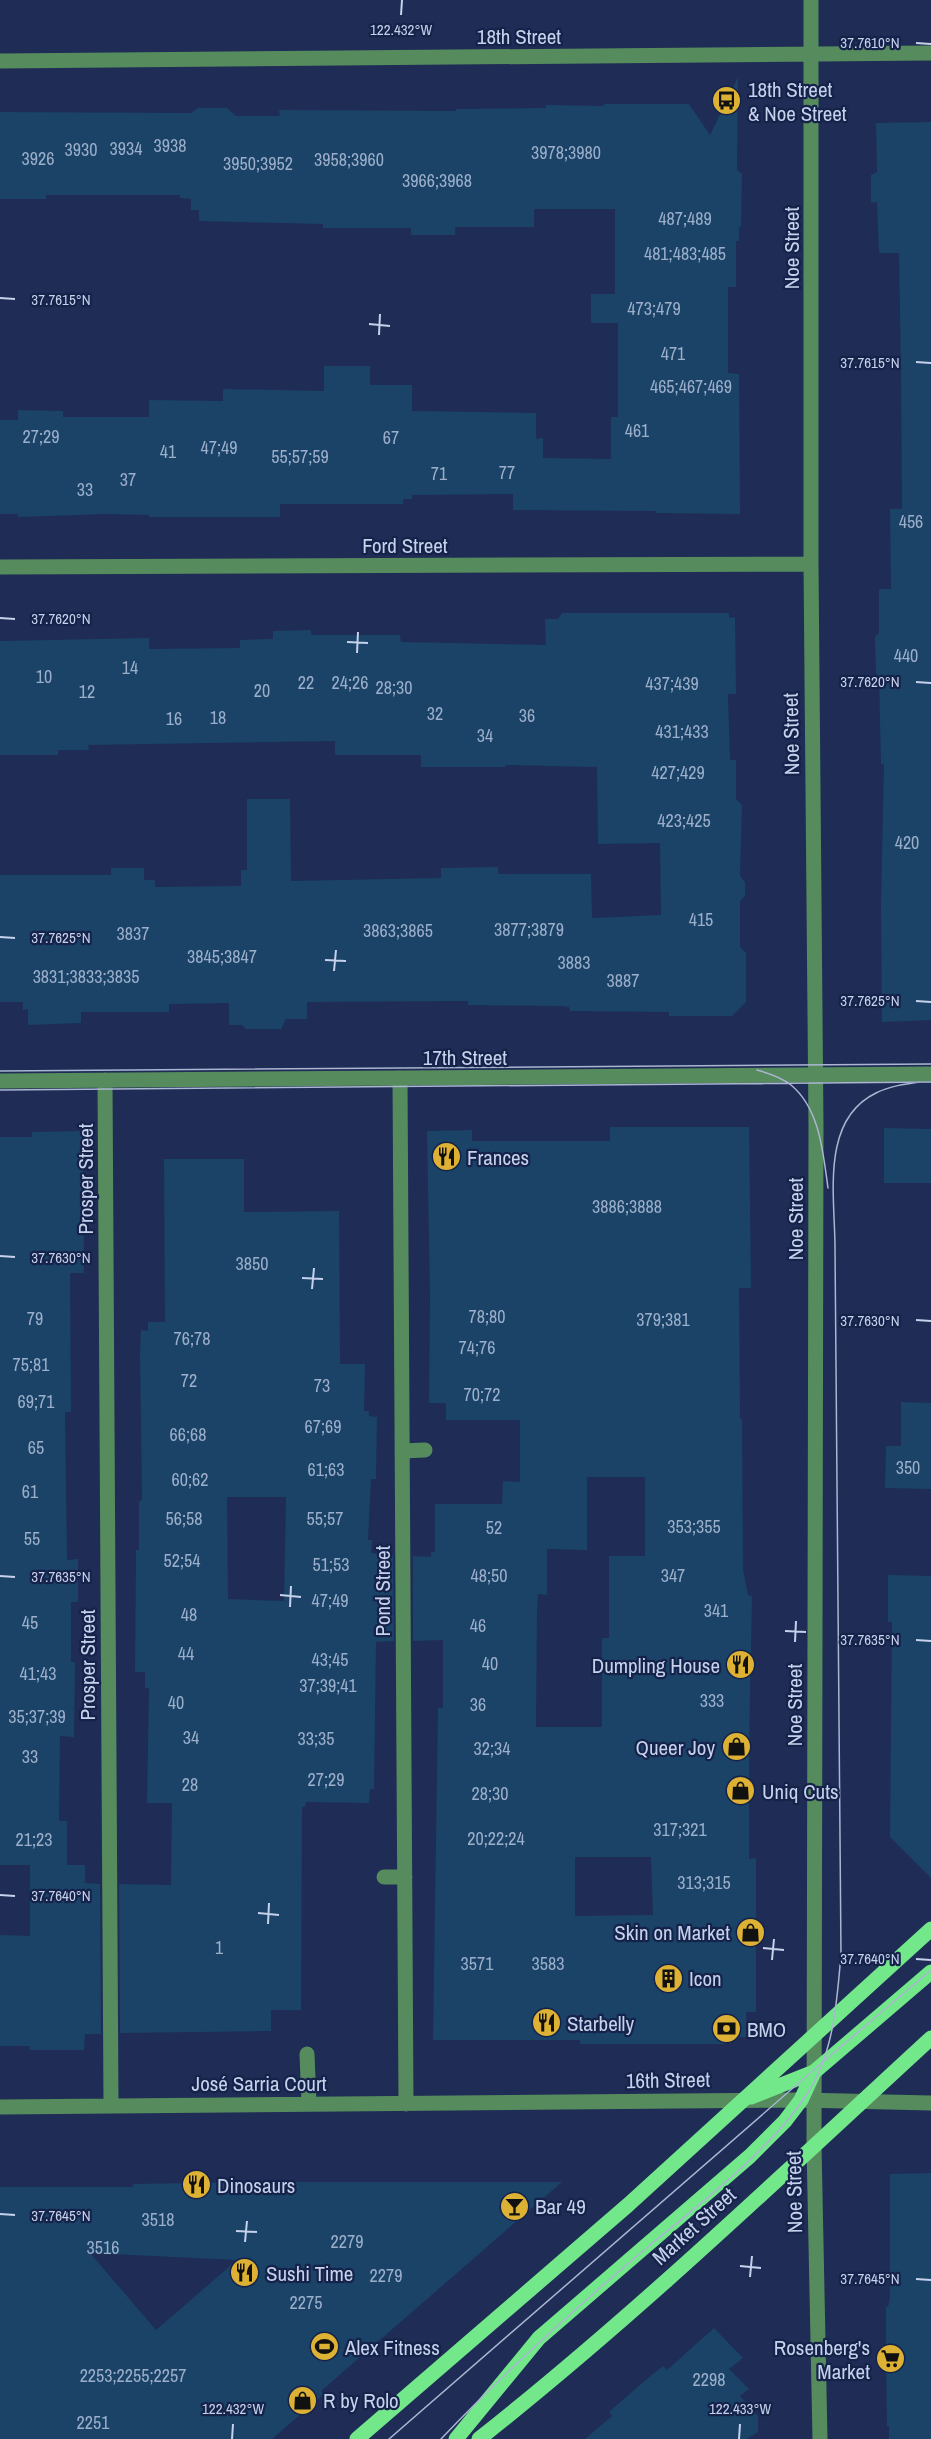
<svg xmlns="http://www.w3.org/2000/svg" width="931" height="2439" font-family="'Archivo Narrow',sans-serif">
<rect width="100%" height="100%" fill="#1f2c55"/>
<path fill="#1a4367" fill-rule="evenodd" d="M 738,77 L 737,170 L 742,174 L 741,226 L 739,227 L 739,241 L 736,241 L 736,287 L 728,287 L 728,373 L 739,374 L 740,514 L 656,513 L 656,511 L 513,510 L 513,494 L 412,495 L 412,499 L 403,499 L 403,504 L 280,504 L 280,517 L 149,517 L 149,515 L 106,514 L 18,517 L 18,514 L 0,514 L 0,420 L 18,420 L 18,410 L 63,411 L 63,417 L 149,417 L 149,400 L 223,401 L 223,389 L 324,391 L 324,366 L 370,366 L 370,385 L 412,385 L 412,411 L 536,413 L 536,439 L 543,438 L 543,458 L 611,459 L 611,417 L 618,417 L 618,323 L 591,323 L 591,294 L 615,294 L 615,209 L 534,209 L 534,227 L 455,227 L 455,235 L 411,235 L 411,228 L 323,228 L 323,224 L 199,221 L 199,210 L 191,210 L 191,199 L 180,198 L 180,195 L 46,195 L 46,199 L 0,199 L 0,112 L 191,113 L 198,108 L 227,108 L 236,116 L 280,116 L 279,110 L 456,111 L 456,109 L 546,108 L 546,105 L 603,106 L 604,104 L 689,104 L 710,135 Z
M 931,122 L 931,1020 L 882,1022 L 881,904 L 884,764 L 881,764 L 879,677 L 876,673 L 875,637 L 879,633 L 879,589 L 891,589 L 890,509 L 902,509 L 901,371 L 899,253 L 879,253 L 877,202 L 871,203 L 871,175 L 877,172 L 876,123 Z
M 562,613 L 729,613 L 729,618 L 735,617 L 736,694 L 728,694 L 730,760 L 736,760 L 736,799 L 742,805 L 740,876 L 745,882 L 745,896 L 740,901 L 740,947 L 746,953 L 746,1002 L 732,1016 L 669,1016 L 669,1012 L 570,1011 L 569,1007 L 562,1006 L 468,1005 L 468,1001 L 307,1002 L 307,1019 L 286,1019 L 281,1029 L 246,1029 L 242,1025 L 229,1025 L 229,1003 L 169,1004 L 169,1012 L 81,1012 L 81,1023 L 28,1025 L 28,1009 L 23,1010 L 23,1002 L 0,1002 L 0,875 L 111,875 L 111,868 L 144,868 L 144,880 L 155,880 L 155,887 L 241,886 L 241,870 L 247,870 L 247,799 L 290,799 L 291,881 L 441,878 L 441,868 L 498,867 L 498,874 L 591,874 L 592,918 L 661,915 L 660,843 L 598,844 L 597,767 L 505,765 L 505,767 L 421,767 L 421,755 L 335,755 L 335,741 L 88,745 L 89,750 L 58,750 L 58,755 L 0,755 L 0,641 L 149,638 L 149,649 L 240,648 L 240,640 L 273,639 L 273,631 L 311,630 L 311,635 L 400,635 L 401,642 L 546,645 L 545,619 L 558,619 Z
M 610,1127 L 749,1127 L 751,1288 L 739,1288 L 740,1419 L 742,1419 L 743,1569 L 748,1595 L 752,1596 L 749,1746 L 749,1859 L 756,1858 L 756,2012 L 746,2012 L 747,2037 L 724,2037 L 724,2044 L 580,2044 L 580,2040 L 433,2040 L 438,1708 L 443,1708 L 443,1640 L 413,1641 L 413,1556 L 431,1557 L 431,1552 L 435,1552 L 435,1504 L 502,1504 L 503,1481 L 520,1482 L 520,1420 L 446,1420 L 446,1403 L 429,1403 L 430,1296 L 427,1131 L 472,1130 L 472,1141 L 610,1141 ZM 587,1477 L 645,1477 L 645,1556 L 609,1556 L 609,1638 L 602,1638 L 602,1727 L 536,1727 L 537,1610 L 538,1594 L 547,1595 L 547,1549 L 587,1550 ZM 575,1857 L 651,1857 L 653,1915 L 575,1916 Z
M 884,1128 L 931,1129 L 931,1183 L 884,1183 Z
M 83,1131 L 84,1273 L 70,1273 L 71,1412 L 65,1412 L 67,1560 L 78,1559 L 78,1602 L 71,1602 L 71,1662 L 75,1662 L 74,1737 L 60,1736 L 59,1821 L 67,1821 L 67,1865 L 85,1865 L 85,1883 L 100,1884 L 101,2034 L 85,2034 L 84,2050 L 30,2050 L 30,2046 L 0,2046 L 0,1935 L 30,1936 L 30,1865 L 0,1865 L 0,1137 L 32,1137 L 32,1132 Z
M 164,1159 L 244,1159 L 244,1212 L 339,1211 L 340,1364 L 365,1364 L 364,1411 L 369,1411 L 369,1416 L 377,1417 L 376,1479 L 371,1479 L 368,1540 L 372,1540 L 371,1553 L 393,1555 L 394,1641 L 376,1642 L 374,1789 L 370,1789 L 369,1803 L 306,1802 L 305,1807 L 302,1807 L 301,2010 L 271,2010 L 271,2031 L 120,2033 L 119,1884 L 171,1885 L 172,1803 L 147,1803 L 149,1688 L 145,1688 L 145,1672 L 135,1672 L 136,1550 L 139,1550 L 139,1501 L 142,1500 L 140,1354 L 141,1330 L 148,1331 L 148,1322 L 165,1322 ZM 227,1497 L 286,1497 L 284,1601 L 228,1599 Z
M 901,1402 L 931,1403 L 931,1489 L 885,1488 L 886,1446 L 901,1446 Z
M 888,1575 L 931,1576 L 931,1878 L 890,1837 L 892,1622 L 888,1622 Z
M 931,2173 L 931,2439 L 889,2439 L 889,2426 L 887,2426 L 886,2357 L 886,2306 L 888,2307 L 890,2298 L 890,2174 Z
M 260,2182 L 562,2182 L 321,2391 L 324,2394 L 272,2439 L 0,2439 L 0,2187 L 133,2187 L 133,2184 ZM 90,2253 L 237,2260 L 156,2330 Z
M 714,2328 L 743,2358 L 729,2369 L 749,2389 L 740,2396 L 758,2416 L 758,2432 L 747,2439 L 585,2439 L 612,2416 L 609,2412 L 642,2383 L 663,2366 L 667,2370 Z"/>
<g fill="none" stroke-linecap="round" stroke-linejoin="round">
<path stroke="#568b5e" stroke-width="15" d="M 811,0 L 811,564 L 816,1126 L 814,2145 L 820,2439
M 0,61 L 931,53
M 0,567 L 811,564
M 400,1078 L 406,2104
M 105,1080 L 111,2105
M 0,1081 L 931,1074
M 402,1451 L 425,1450
M 384,1877 L 405,1877
M 307,2054 L 309,2104
M 0,2107 L 801,2100 L 931,2103"/>
<path stroke="#72e88a" stroke-width="15" d="M 751,2097 L 814,2072 L 931,1972
M 357,2439 L 628,2205 L 931,1929
M 456,2439 L 539,2338 L 750,2156 L 785,2121 L 801,2100 L 814,2072
M 479,2439 C 637,2314 783,2174 931,2038"/>
<path stroke="#aab6d2" stroke-width="1.5" d="M 757,1070 C 768,1073 781,1077 791,1085 C 820,1109 823,1153 828,1188
M 0,1071 L 931,1064
M 0,1090 L 931,1082
M 389,2439 L 824,2061 L 931,1970
M 441,2439 C 505,2372 573,2310 644,2250 C 696,2207 771,2150 807,2094 C 834,2053 837,2001 841,1954 L 835,1248 C 835,1197 820,1120 876,1093 C 890,1086 905,1084 920,1082"/>
</g>
<path fill="none" stroke="#c6d1eb" stroke-width="2" d="M 401,15 L 402,0M 916,43 L 931,44M 0,298 L 15,299M 369,324 L 390,326M 379,335 L 380,314M 916,362 L 931,363M 0,618 L 15,619M 347,642 L 368,643M 357,653 L 358,632M 916,682 L 931,683M 0,937 L 15,938M 325,960 L 346,961M 334,971 L 336,950M 916,1001 L 931,1002M 0,1256 L 15,1257M 302,1278 L 323,1279M 312,1289 L 314,1268M 916,1320 L 931,1321M 0,1576 L 15,1577M 280,1595 L 301,1597M 290,1607 L 291,1586M 785,1631 L 806,1632M 916,1640 L 931,1641M 795,1642 L 796,1621M 0,1895 L 15,1896M 258,1913 L 279,1915M 268,1924 L 269,1903M 763,1948 L 784,1950M 916,1959 L 931,1960M 772,1960 L 774,1939M 0,2214 L 15,2215M 236,2231 L 257,2232M 245,2242 L 247,2221M 740,2266 L 761,2268M 750,2277 L 752,2256M 916,2279 L 931,2280M 232,2439 L 233,2424M 739,2439 L 740,2424"/>
<defs>
<symbol id="bus-disc" viewBox="-11 -11 22 22"><circle r="9.5" fill="#ddb133" stroke="#15224a"/><path d="M-5-6H5V4H4V6H2V4H-2V6H-4V4H-5ZM-3.5-4V0h7V-4ZM-3.5 1.2v1.5H-2V1.2ZM2 1.2v1.5H3.5V1.2Z" fill="#111"/></symbol>
<symbol id="restaurant-disc" viewBox="-11 -11 22 22"><circle r="9.5" fill="#ddb133" stroke="#15224a"/><path d="M-5-6h1v4h1v-4h1v4h1v-4h1v5L-1.5 .5V6h-2V.5L-5-1ZM5-6V6H3V1.5H1.5Q1.5-4 5-6Z" fill="#111"/></symbol>
<symbol id="shop-disc" viewBox="-11 -11 22 22"><circle r="9.5" fill="#ddb133" stroke="#15224a"/><path d="M-5-2.5h2.3a2.7 3.5 0 0 1 5.4 0H5L5.5 6h-11ZM-1.5-2.5h3a1.5 2.3 0 0 0-3 0Z" fill="#111"/></symbol>
<symbol id="building-disc" viewBox="-11 -11 22 22"><circle r="9.5" fill="#ddb133" stroke="#15224a"/><path d="M-4-6H4V6H1V3H-1V6H-4ZM-2.5-4.3h1.7v1.8h-1.7ZM.8-4.3h1.7v1.8H.8ZM-2.5-1h1.7V.8h-1.7ZM.8-1h1.7V.8H.8Z" fill="#111"/></symbol>
<symbol id="bank-disc" viewBox="-11 -11 22 22"><circle r="9.5" fill="#ddb133" stroke="#15224a"/><path d="M-6-4H6V4H-6ZM0-2.3a2.3 2.3 0 1 0 0 4.6a2.3 2.3 0 1 0 0-4.6Z" fill="#111"/></symbol>
<symbol id="bar-disc" viewBox="-11 -11 22 22"><circle r="9.5" fill="#ddb133" stroke="#15224a"/><path d="M-6-5H6L.8 .8V4.5H3.5V6h-7V4.5H-.8V.8Z" fill="#111"/></symbol>
<symbol id="stadium-disc" viewBox="-11 -11 22 22"><circle r="9.5" fill="#ddb133" stroke="#15224a"/><path d="M0-5a6.5 5 0 1 0 0 10a6.5 5 0 1 0 0-10ZM-3.5-1.8h7v3.6h-7Z" fill="#111"/></symbol>
<symbol id="supermarket-disc" viewBox="-11 -11 22 22"><circle r="9.5" fill="#ddb133" stroke="#15224a"/><path d="M-6-5.5h2.5l.6 2H6L4.5 2H-2.5L-4.4-4H-6ZM-1.5 3.2a1.3 1.3 0 1 0 .1 0ZM3 3.2a1.3 1.3 0 1 0 .1 0Z" fill="#111"/></symbol>
</defs>
<g fill-rule="evenodd">
<use href="#bus-disc" x="710" y="84" width="33" height="33"/>
<use href="#restaurant-disc" x="430" y="1140" width="33" height="33"/>
<use href="#restaurant-disc" x="724" y="1648" width="33" height="33"/>
<use href="#shop-disc" x="720" y="1730" width="33" height="33"/>
<use href="#shop-disc" x="724" y="1774" width="33" height="33"/>
<use href="#shop-disc" x="734" y="1916" width="33" height="33"/>
<use href="#building-disc" x="652" y="1962" width="33" height="33"/>
<use href="#restaurant-disc" x="530" y="2006" width="33" height="33"/>
<use href="#bank-disc" x="710" y="2012" width="33" height="33"/>
<use href="#restaurant-disc" x="180" y="2168" width="33" height="33"/>
<use href="#bar-disc" x="498" y="2190" width="33" height="33"/>
<use href="#restaurant-disc" x="228" y="2256" width="33" height="33"/>
<use href="#stadium-disc" x="308" y="2330" width="33" height="33"/>
<use href="#supermarket-disc" x="874" y="2342" width="33" height="33"/>
<use href="#shop-disc" x="286" y="2384" width="33" height="33"/>
</g>
<g text-anchor="middle" dominant-baseline="central" stroke-width="4.5" stroke-linejoin="round" paint-order="stroke">
<g font-size="18" fill="#9baeca">
<text x="170" y="145">3938</text>
<text x="126" y="148">3934</text>
<text x="81" y="149">3930</text>
<text x="566" y="152">3978;3980</text>
<text x="38" y="158">3926</text>
<text x="349" y="159">3958;3960</text>
<text x="258" y="163">3950;3952</text>
<text x="437" y="180">3966;3968</text>
<text x="685" y="218">487;489</text>
<text x="685" y="253">481;483;485</text>
<text x="654" y="308">473;479</text>
<text x="673" y="353">471</text>
<text x="691" y="386">465;467;469</text>
<text x="637" y="430">461</text>
<text x="41" y="436">27;29</text>
<text x="391" y="437">67</text>
<text x="219" y="447">47;49</text>
<text x="168" y="451">41</text>
<text x="300" y="456">55;57;59</text>
<text x="507" y="472">77</text>
<text x="439" y="473">71</text>
<text x="128" y="479">37</text>
<text x="85" y="489">33</text>
<text x="911" y="521">456</text>
<text x="906" y="655">440</text>
<text x="130" y="667">14</text>
<text x="44" y="676">10</text>
<text x="306" y="682">22</text>
<text x="350" y="682">24;26</text>
<text x="672" y="683">437;439</text>
<text x="394" y="687">28;30</text>
<text x="262" y="690">20</text>
<text x="87" y="691">12</text>
<text x="435" y="713">32</text>
<text x="527" y="715">36</text>
<text x="218" y="717">18</text>
<text x="174" y="718">16</text>
<text x="682" y="731">431;433</text>
<text x="485" y="735">34</text>
<text x="678" y="772">427;429</text>
<text x="684" y="820">423;425</text>
<text x="907" y="842">420</text>
<text x="701" y="919">415</text>
<text x="529" y="929">3877;3879</text>
<text x="398" y="930">3863;3865</text>
<text x="133" y="933">3837</text>
<text x="222" y="956">3845;3847</text>
<text x="574" y="962">3883</text>
<text x="86" y="976">3831;3833;3835</text>
<text x="623" y="980">3887</text>
<text x="627" y="1206">3886;3888</text>
<text x="252" y="1263">3850</text>
<text x="487" y="1316">78;80</text>
<text x="35" y="1318">79</text>
<text x="663" y="1319">379;381</text>
<text x="192" y="1338">76;78</text>
<text x="477" y="1347">74;76</text>
<text x="31" y="1364">75;81</text>
<text x="189" y="1380">72</text>
<text x="322" y="1385">73</text>
<text x="482" y="1394">70;72</text>
<text x="36" y="1401">69;71</text>
<text x="323" y="1426">67;69</text>
<text x="188" y="1434">66;68</text>
<text x="36" y="1447">65</text>
<text x="908" y="1467">350</text>
<text x="326" y="1469">61;63</text>
<text x="190" y="1479">60;62</text>
<text x="30" y="1491">61</text>
<text x="184" y="1518">56;58</text>
<text x="325" y="1518">55;57</text>
<text x="694" y="1526">353;355</text>
<text x="494" y="1527">52</text>
<text x="32" y="1538">55</text>
<text x="182" y="1560">52;54</text>
<text x="331" y="1564">51;53</text>
<text x="489" y="1575">48;50</text>
<text x="673" y="1575">347</text>
<text x="330" y="1600">47;49</text>
<text x="716" y="1610">341</text>
<text x="189" y="1614">48</text>
<text x="30" y="1622">45</text>
<text x="478" y="1625">46</text>
<text x="186" y="1653">44</text>
<text x="330" y="1659">43;45</text>
<text x="490" y="1663">40</text>
<text x="38" y="1673">41;43</text>
<text x="328" y="1685">37;39;41</text>
<text x="712" y="1700">333</text>
<text x="176" y="1702">40</text>
<text x="478" y="1704">36</text>
<text x="37" y="1716">35;37;39</text>
<text x="191" y="1737">34</text>
<text x="316" y="1738">33;35</text>
<text x="492" y="1748">32;34</text>
<text x="30" y="1756">33</text>
<text x="326" y="1779">27;29</text>
<text x="190" y="1784">28</text>
<text x="490" y="1793">28;30</text>
<text x="680" y="1829">317;321</text>
<text x="496" y="1838">20;22;24</text>
<text x="34" y="1839">21;23</text>
<text x="704" y="1882">313;315</text>
<text x="219" y="1947">1</text>
<text x="477" y="1963">3571</text>
<text x="548" y="1963">3583</text>
<text x="158" y="2219">3518</text>
<text x="347" y="2241">2279</text>
<text x="103" y="2247">3516</text>
<text x="386" y="2275">2279</text>
<text x="306" y="2302">2275</text>
<text x="133" y="2375">2253;2255;2257</text>
<text x="709" y="2379">2298</text>
<text x="93" y="2422">2251</text>
</g>
<g font-size="21" fill="#c6d1eb" stroke="#15224a">
<text x="519" y="36">18th Street</text>
<text transform="translate(791 248) rotate(-90)">Noe Street</text>
<text x="405" y="545">Ford Street</text>
<text transform="translate(791 734) rotate(-91)">Noe Street</text>
<text x="465" y="1057">17th Street</text>
<text transform="translate(85 1179) rotate(-90)">Prosper Street</text>
<text transform="translate(795 1219) rotate(-90)">Noe Street</text>
<text transform="translate(382 1591) rotate(-90)">Pond Street</text>
<text transform="translate(87 1665) rotate(-90)">Prosper Street</text>
<text transform="translate(794 1705) rotate(-90)">Noe Street</text>
<text transform="translate(668 2080) rotate(-1)">16th Street</text>
<text x="259" y="2083">José Sarria Court</text>
<text transform="translate(794 2192) rotate(-91)">Noe Street</text>
<text transform="translate(694 2226) rotate(-42)">Market Street</text>
</g>
<g font-size="21" fill="#c6d1eb" stroke="#15224a" text-anchor="start">
<text x="748" y="89">18th Street<tspan x="748" dy="24">&amp; Noe Street</tspan></text>
<text x="467" y="1157">Frances</text>
<text x="720" y="1665" text-anchor="end">Dumpling House</text>
<text x="715" y="1747" text-anchor="end">Queer Joy</text>
<text x="762" y="1791">Uniq Cuts</text>
<text x="730" y="1932" text-anchor="end">Skin on Market</text>
<text x="689" y="1978">Icon</text>
<text x="567" y="2023">Starbelly</text>
<text x="747" y="2029">BMO</text>
<text x="217" y="2185">Dinosaurs</text>
<text x="535" y="2206">Bar 49</text>
<text x="266" y="2273">Sushi Time</text>
<text x="345" y="2347">Alex Fitness</text>
<text x="870" y="2347" text-anchor="end">Rosenberg's<tspan x="870" dy="24">Market</tspan></text>
<text x="323" y="2400">R by Rolo</text>
</g>
</g>
<g font-size="15" text-anchor="middle" fill="#c6d1eb" stroke="#15224a" stroke-width="4.5" stroke-linejoin="round" paint-order="stroke">
<text x="401" y="35">122.432°W</text>
<text x="870" y="48">37.7610°N</text>
<text x="61" y="305">37.7615°N</text>
<text x="870" y="368">37.7615°N</text>
<text x="61" y="624">37.7620°N</text>
<text x="870" y="687">37.7620°N</text>
<text x="61" y="943">37.7625°N</text>
<text x="870" y="1006">37.7625°N</text>
<text x="61" y="1263">37.7630°N</text>
<text x="870" y="1326">37.7630°N</text>
<text x="61" y="1582">37.7635°N</text>
<text x="870" y="1645">37.7635°N</text>
<text x="61" y="1901">37.7640°N</text>
<text x="870" y="1964">37.7640°N</text>
<text x="61" y="2221">37.7645°N</text>
<text x="870" y="2284">37.7645°N</text>
<text x="233" y="2414">122.432°W</text>
<text x="740" y="2414">122.433°W</text>
</g>
</svg>
